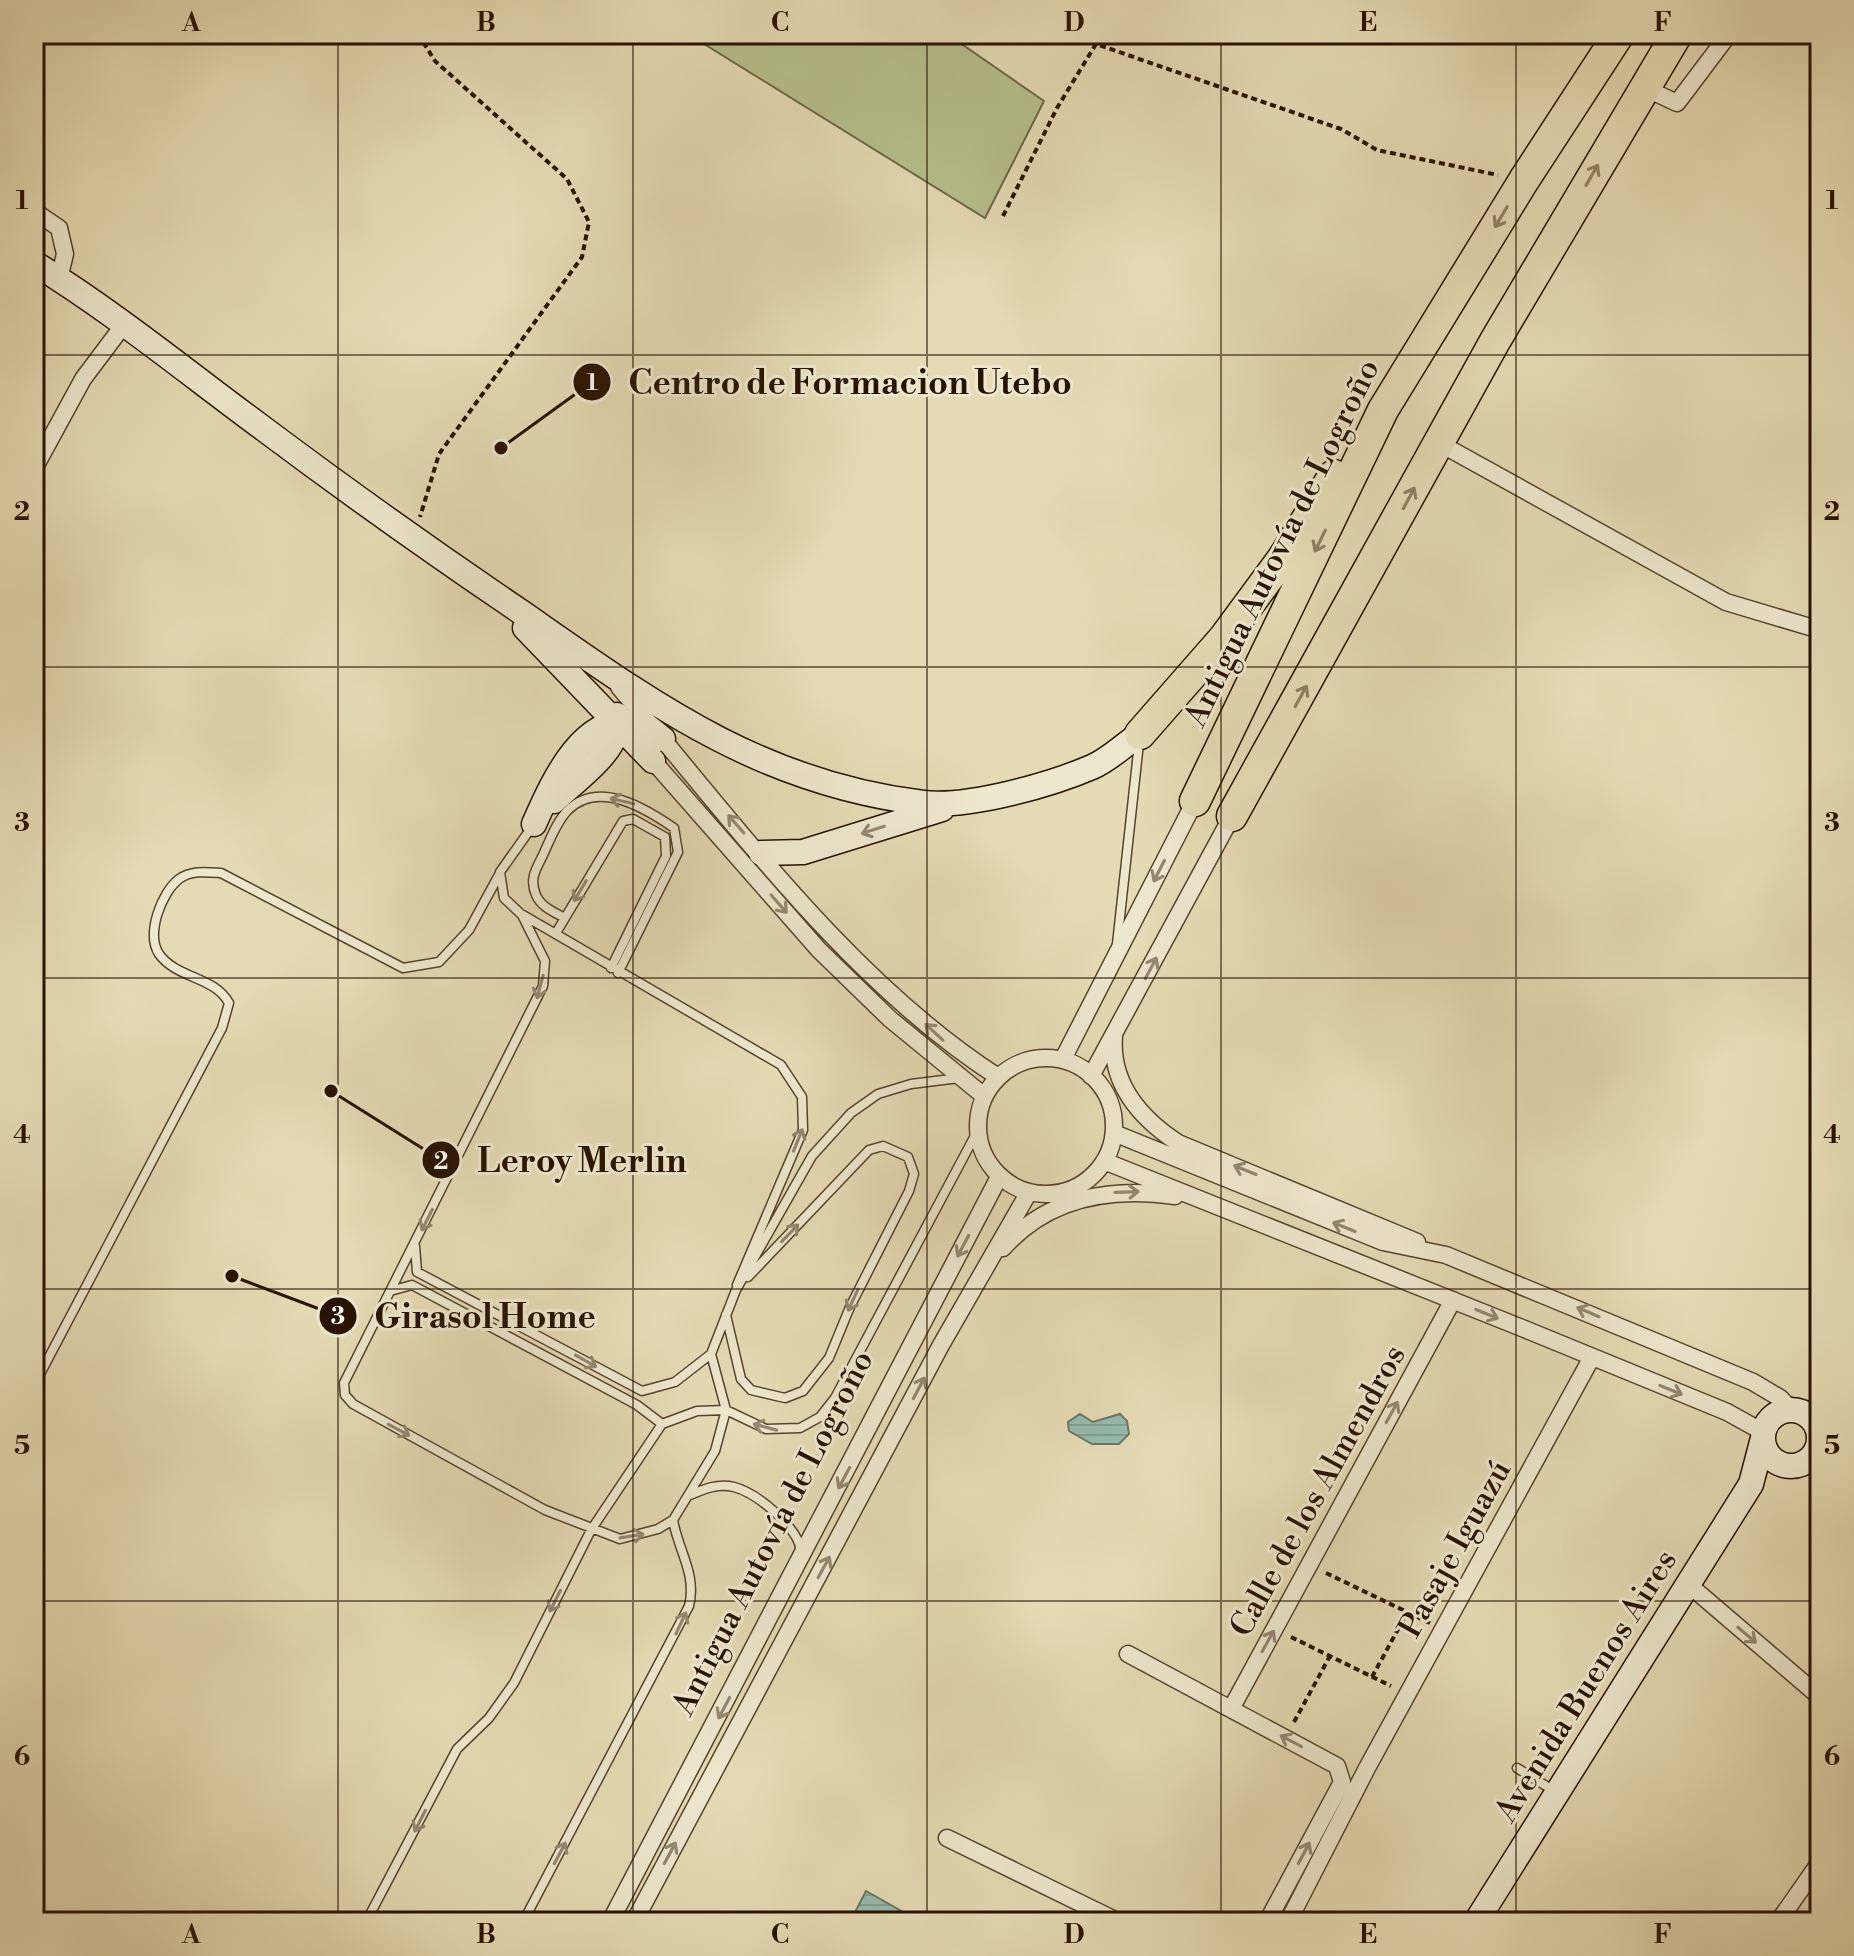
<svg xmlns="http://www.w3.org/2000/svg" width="1854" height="1956" font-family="'Libre Bodoni',serif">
<defs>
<pattern id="water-rules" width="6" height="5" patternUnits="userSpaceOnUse" patternTransform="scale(2)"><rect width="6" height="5" fill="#95bbae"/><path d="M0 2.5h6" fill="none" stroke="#80a094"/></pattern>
</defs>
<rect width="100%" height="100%" fill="#e4dab3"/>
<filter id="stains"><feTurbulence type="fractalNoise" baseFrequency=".0025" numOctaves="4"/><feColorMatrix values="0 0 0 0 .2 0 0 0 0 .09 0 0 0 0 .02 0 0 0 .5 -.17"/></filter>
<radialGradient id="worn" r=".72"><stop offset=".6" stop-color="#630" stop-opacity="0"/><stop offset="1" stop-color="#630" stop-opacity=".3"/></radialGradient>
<path fill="#b5bf8c" stroke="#6e6846" stroke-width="2" d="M 688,34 L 947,34 L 1044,101 L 985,218 Z"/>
<path fill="url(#water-rules)" stroke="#697768" stroke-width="2" d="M 1080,1414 L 1093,1422 L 1120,1414 L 1127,1421 L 1129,1434 L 1119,1444 L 1092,1444 L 1069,1431 L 1068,1422 Z
M 866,1891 L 903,1912 L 898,1922 L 869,1922 L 854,1914 Z"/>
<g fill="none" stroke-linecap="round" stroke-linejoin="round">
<defs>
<path id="lane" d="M 534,824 L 500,872 L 504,898 L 522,915 L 545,961 L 543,986 L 344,1383 L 345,1395 L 353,1404 L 545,1510 L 620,1539 L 658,1529 L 673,1520 L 715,1451 L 726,1410 L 711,1354 L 736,1290 L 812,1156 L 851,1113 L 878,1094 L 911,1084 L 959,1078
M 523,915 L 781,1065 L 802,1097 L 803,1130 L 737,1285
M 565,918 C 554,912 541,907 536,895 C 529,879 536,869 543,855 C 550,840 556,823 567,811 C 598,779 645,808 674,828 L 678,852 L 618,973
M 556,933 L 623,821 L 633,819 L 665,837 L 666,856 L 611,968
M 1117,944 L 1139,743
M 415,1246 L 417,1272 L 642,1391 L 675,1382 L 711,1354
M 390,1291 L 412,1285 L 637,1405 L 662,1424
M 726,1315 L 741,1379 L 751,1390 L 785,1398 L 803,1391 L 829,1358 L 850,1307 L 909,1191 L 914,1174 L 908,1157 L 883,1146 L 869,1150 L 748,1277
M 34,1410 L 38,1378 L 222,1028 L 229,1003 C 214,976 177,979 159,954 C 146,934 161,893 179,879 C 191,870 207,872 221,873 L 403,968 L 439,962 L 469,930 L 500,873
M 690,1495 C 704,1489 718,1483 734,1487 C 757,1493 798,1527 801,1551
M 1517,1768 L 1556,1792
M 366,1922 L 457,1749 L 489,1718 L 514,1683 L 591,1530 L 662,1424 L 697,1411 L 726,1410 L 766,1429 L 800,1428 L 820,1417 L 835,1398 L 978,1130
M 523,1922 L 689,1606 C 697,1574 678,1550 673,1520"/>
<path id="street" d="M 1643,87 L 1677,103 L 1729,34
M 34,211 L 59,228 L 65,254 L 59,279
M 1439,443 L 1726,602 L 1820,630
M 34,469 L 83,379 L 125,323
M 619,687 C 733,821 849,981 998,1077
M 653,761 L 819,950 L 890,1019 L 984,1096
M 1114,1036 C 1110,1084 1140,1118 1178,1143 L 1417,1242
M978 1126a68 68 0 1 1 136 0a68 68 0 1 1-136 0Z
M 1063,1059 L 1195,801
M 1091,1076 L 1232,816
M 1114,1133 L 1383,1242 L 1446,1255 L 1753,1382 L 1780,1398 L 1792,1410
M 1104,1161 L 1522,1328 L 1727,1412 L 1763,1432
M 1003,1248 C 1048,1197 1112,1187 1175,1196
M 1688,1584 L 1820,1697
M 1128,1654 L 1337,1766 L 1342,1782 L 1267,1922
M 1231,1709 L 1453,1300
M 947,1838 L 1119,1922
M 610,1922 L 999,1177
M 634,1922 L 941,1345 L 1029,1192
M 1288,1922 L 1367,1768 L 1592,1357
M 1778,1922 L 1820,1862"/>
<path id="secondary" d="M 34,263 C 115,313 188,373 264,429 C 348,492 434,553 521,612 C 652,703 759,783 923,803 C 969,808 1050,785 1092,767 C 1109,760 1125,744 1140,734
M 525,628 L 653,761
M 554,801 C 575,780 624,749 617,715
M 534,824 C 552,784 582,712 637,723 C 647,724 656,734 663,739
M 761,853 L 803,852 L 942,809
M1763 1438a28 28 0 1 1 56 0a28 28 0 1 1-56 0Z
M 1476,1922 L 1751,1484 L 1763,1438"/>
<path id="highway" d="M 1140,734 L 1224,638 L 1283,558 L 1334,475
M 1195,801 L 1383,410 L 1524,180 L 1619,34
M 1232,816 L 1495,341 L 1677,34"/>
</defs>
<use href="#lane" stroke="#56442d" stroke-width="11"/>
<use href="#street" stroke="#56442d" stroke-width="19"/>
<use href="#secondary" stroke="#271200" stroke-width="27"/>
<use href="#highway" stroke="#271200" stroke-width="33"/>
<path stroke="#271200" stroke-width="4" stroke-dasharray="6 4" stroke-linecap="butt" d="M 418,34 L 435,61 L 567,179 L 589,222 L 582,257 L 439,454 L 420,517
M 1003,216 L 1057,108 L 1096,44 L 1341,129 L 1377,150 L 1498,175
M 1326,1573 L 1430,1623
M 1291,1637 L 1391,1686
M 1372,1677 L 1408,1611
M 1294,1722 L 1330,1656"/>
<use href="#lane" stroke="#ede7ce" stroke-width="8"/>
<use href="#street" stroke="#ede7ce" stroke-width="16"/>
<use href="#secondary" stroke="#ede7ce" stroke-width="24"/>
<use href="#highway" stroke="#e4dab3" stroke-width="30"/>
</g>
<defs><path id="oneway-shaft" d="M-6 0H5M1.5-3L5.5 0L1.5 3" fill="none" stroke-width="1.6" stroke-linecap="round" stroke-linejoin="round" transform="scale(2)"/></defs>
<g stroke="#8f8062">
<use href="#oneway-shaft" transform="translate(1592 175) rotate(-60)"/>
<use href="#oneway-shaft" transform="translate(1501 217) rotate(121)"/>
<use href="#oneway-shaft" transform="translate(1409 498) rotate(-62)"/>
<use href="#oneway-shaft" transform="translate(1320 541) rotate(116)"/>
<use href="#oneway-shaft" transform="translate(1301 696) rotate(-61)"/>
</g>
<g stroke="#948771">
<use href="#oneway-shaft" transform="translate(622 801) rotate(-167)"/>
<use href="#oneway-shaft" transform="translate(736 824) rotate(-131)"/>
<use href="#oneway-shaft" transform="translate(873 830) rotate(162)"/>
<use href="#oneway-shaft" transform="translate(1159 871) rotate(117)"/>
<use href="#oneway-shaft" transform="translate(580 891) rotate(121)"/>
<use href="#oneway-shaft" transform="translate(779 904) rotate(49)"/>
<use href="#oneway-shaft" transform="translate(1151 968) rotate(-62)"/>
<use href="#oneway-shaft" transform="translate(540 987) rotate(105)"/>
<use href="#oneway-shaft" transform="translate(934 1032) rotate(-137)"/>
<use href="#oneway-shaft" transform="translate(798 1140) rotate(-68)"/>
<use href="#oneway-shaft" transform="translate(1245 1170) rotate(-158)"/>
<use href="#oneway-shaft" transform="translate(1127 1192) rotate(-2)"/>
<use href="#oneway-shaft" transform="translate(427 1220) rotate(117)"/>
<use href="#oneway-shaft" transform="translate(1344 1227) rotate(-158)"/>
<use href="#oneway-shaft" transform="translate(790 1233) rotate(-46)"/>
<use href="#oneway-shaft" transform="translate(963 1246) rotate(118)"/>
<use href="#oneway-shaft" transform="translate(853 1300) rotate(115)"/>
<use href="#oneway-shaft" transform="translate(1588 1312) rotate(-157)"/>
<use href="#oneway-shaft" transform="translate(1487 1314) rotate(22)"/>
<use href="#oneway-shaft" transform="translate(586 1361) rotate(29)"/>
<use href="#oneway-shaft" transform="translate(919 1388) rotate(-62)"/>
<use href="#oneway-shaft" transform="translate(1671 1390) rotate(22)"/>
<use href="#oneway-shaft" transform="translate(1392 1412) rotate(-61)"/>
<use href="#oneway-shaft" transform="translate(765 1427) rotate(-165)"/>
<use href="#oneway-shaft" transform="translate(399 1430) rotate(28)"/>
<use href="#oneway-shaft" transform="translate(844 1478) rotate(118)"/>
<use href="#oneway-shaft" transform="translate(632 1536) rotate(-9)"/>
<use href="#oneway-shaft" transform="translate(824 1567) rotate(-61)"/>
<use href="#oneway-shaft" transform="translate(555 1601) rotate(117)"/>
<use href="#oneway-shaft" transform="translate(681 1623) rotate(-65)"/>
<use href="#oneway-shaft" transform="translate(1747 1635) rotate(40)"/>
<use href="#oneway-shaft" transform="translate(1268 1641) rotate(-61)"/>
<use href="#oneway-shaft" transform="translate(724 1708) rotate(118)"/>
<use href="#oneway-shaft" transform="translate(1291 1741) rotate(-152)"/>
<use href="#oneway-shaft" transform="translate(420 1821) rotate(117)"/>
<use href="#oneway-shaft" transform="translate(560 1853) rotate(-62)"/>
<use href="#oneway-shaft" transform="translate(670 1853) rotate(-62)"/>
<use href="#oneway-shaft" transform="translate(1304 1853) rotate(-62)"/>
</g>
<path fill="none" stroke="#271200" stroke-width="2" stroke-opacity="0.55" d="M 338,34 L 338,1922M 633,34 L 633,1922M 927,34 L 927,1922M 1221,34 L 1221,1922M 1516,34 L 1516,1922M 34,355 L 1820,355M 34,667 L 1820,667M 34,978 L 1820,978M 34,1289 L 1820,1289M 34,1601 L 1820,1601"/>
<g text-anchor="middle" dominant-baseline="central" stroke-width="6" stroke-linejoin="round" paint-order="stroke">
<g font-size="32" fill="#271200" stroke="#ede7ce">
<text transform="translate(1282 543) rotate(-64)">Antigua Autovía de Logroño</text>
<text transform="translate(1318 1491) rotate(-61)">Calle de los Almendros</text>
<text transform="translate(773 1533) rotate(-63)">Antigua Autovía de Logroño</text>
<text transform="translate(1455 1549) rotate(-61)">Pasaje Iguazú</text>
<text transform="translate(1586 1686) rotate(-58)">Avenida Buenos Aires</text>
</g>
</g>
<path fill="none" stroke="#271200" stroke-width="3" d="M501 448L592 382M331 1091L441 1160M232 1276L338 1316"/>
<g fill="#271200" stroke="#ede7ce" stroke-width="3">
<circle cx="501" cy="448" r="8"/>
<circle cx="331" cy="1091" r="8"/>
<circle cx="232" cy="1276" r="8"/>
<circle cx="592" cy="382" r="20"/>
<circle cx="441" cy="1160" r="20"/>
<circle cx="338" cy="1316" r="20"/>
</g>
<g font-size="24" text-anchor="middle" font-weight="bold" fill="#fff">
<text x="592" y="390">1</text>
<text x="441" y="1169">2</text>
<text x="338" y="1324">3</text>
</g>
<g font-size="34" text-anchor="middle" font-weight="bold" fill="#271200" stroke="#ede7ce" stroke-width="6" stroke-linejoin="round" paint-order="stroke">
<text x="850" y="394">Centro de Formacion Utebo</text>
<text x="582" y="1172">Leroy Merlin</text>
<text x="485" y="1328">Girasol Home</text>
</g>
<rect width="1854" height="1956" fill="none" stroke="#e4dab3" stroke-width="88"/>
<rect x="44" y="44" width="1766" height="1868" fill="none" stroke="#271200" stroke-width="3"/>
<g font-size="26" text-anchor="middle" font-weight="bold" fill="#271200">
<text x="191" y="31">A</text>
<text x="486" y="31">B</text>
<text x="780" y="31">C</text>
<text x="1074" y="31">D</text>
<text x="1368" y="31">E</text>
<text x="1663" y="31">F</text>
<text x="22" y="209">1</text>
<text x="1832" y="209">1</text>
<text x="22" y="520">2</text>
<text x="1832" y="520">2</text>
<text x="22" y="831">3</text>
<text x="1832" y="831">3</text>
<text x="22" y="1143">4</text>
<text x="1832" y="1143">4</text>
<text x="22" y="1454">5</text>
<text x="1832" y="1454">5</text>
<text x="22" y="1765">6</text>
<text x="1832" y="1765">6</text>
<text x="191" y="1943">A</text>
<text x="486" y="1943">B</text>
<text x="780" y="1943">C</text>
<text x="1074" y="1943">D</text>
<text x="1368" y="1943">E</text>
<text x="1663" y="1943">F</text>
</g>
<rect width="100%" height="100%" filter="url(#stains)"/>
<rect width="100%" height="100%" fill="url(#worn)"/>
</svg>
